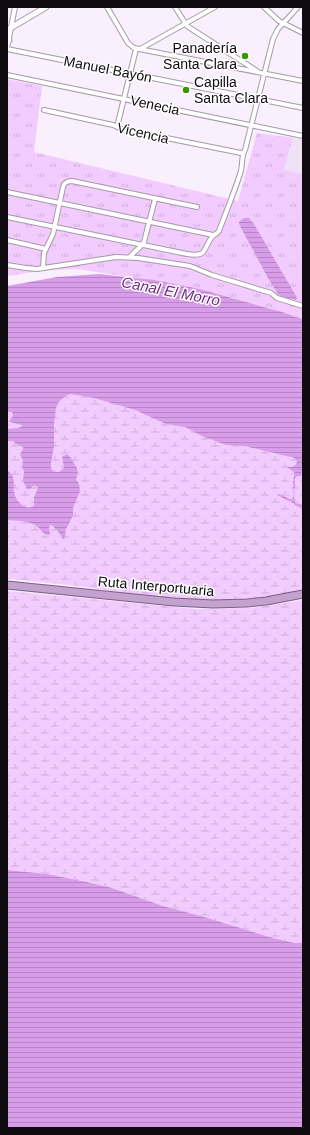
<svg xmlns="http://www.w3.org/2000/svg" width="310" height="1135" font-family="Helvetica,sans-serif">
<defs>
<pattern id="grass-tufts" width="24" height="20" patternUnits="userSpaceOnUse"><rect width="24" height="20" fill="#f3ccff"/><path d="M3 7l-1-3M5 7V3M7 7l1-3M15 17l-1-3M17 17v-4M19 17l1-3" fill="none" stroke="#cfaeda"/></pattern>
<pattern id="wetland-marsh" width="20" height="14" patternUnits="userSpaceOnUse"><rect width="20" height="14" fill="#f3ccff"/><path d="M1 5h8M5 5V1M11 12h8M15 12V8" fill="none" stroke="#cfaeda"/></pattern>
<pattern id="water-rules" width="6" height="5" patternUnits="userSpaceOnUse"><rect width="6" height="5" fill="#d89de9"/><path d="M0 2.5h6" fill="none" stroke="#b886c7"/></pattern>
</defs>
<rect width="100%" height="100%" fill="#f9effd"/>
<path fill="#f0e1f5" d="M 293,138 L 303,140 L 303,174 L 284,170 Z"/>
<path fill="url(#grass-tufts)" d="M 7,79 L 42,86 L 34,152 L 238,201 L 257,133 L 293,138 L 284,170 L 303,174 L 303,319 C 292,316 282,311 271,309 L 200,289 L 168,283 L 122,276 L 78,269 L 47,270 L 7,276 Z"/>
<path fill="url(#wetland-marsh)" d="M 7,355 L 303,395 L 303,590 C 280,595 257,599 234,600 C 181,601 128,593 77,586 C 53,583 30,581 7,579 Z
M 7,591 L 196,609 L 251,608 L 303,600 L 303,943 L 295,943 L 273,938 L 201,916 L 163,906 L 112,888 L 87,882 L 47,874 L 7,870 Z"/>
<path fill="url(#water-rules)" d="M 244,218 L 249,218 L 254,224 L 296,296 L 297,299 L 296,300 L 283,297 L 278,294 L 269,280 L 239,224 L 239,222 Z
M 99,274 L 154,280 L 200,289 L 271,309 C 282,311 292,316 303,319 L 303,462 L 301,476 L 297,476 L 295,478 L 294,498 L 295,503 L 303,505 L 303,508 L 296,506 L 292,502 L 286,500 L 276,494 L 279,494 L 290,499 L 292,499 C 295,494 293,489 293,483 C 293,480 294,476 295,473 L 287,467 C 292,467 296,467 297,461 L 295,458 L 244,446 L 226,445 L 202,436 L 185,427 L 166,424 L 135,410 L 94,398 L 71,394 L 67,395 L 63,398 L 58,403 L 56,408 L 54,423 L 54,446 L 51,463 L 51,468 L 54,472 L 59,472 L 64,468 L 62,457 L 67,454 L 71,458 L 77,468 L 78,473 L 76,479 L 79,484 L 80,491 L 73,508 L 73,516 L 66,529 L 64,540 L 57,530 L 52,525 L 50,525 C 48,529 50,531 50,535 C 42,535 41,528 35,525 C 26,520 16,521 7,520 L 7,487 L 9,480 L 7,479 L 7,470 C 9,472 10,472 12,475 C 17,484 9,494 22,505 C 26,508 30,508 34,506 L 34,497 L 38,488 L 37,486 L 34,485 L 30,489 L 27,489 L 23,481 L 24,471 L 22,467 L 23,461 L 20,454 L 23,449 L 23,447 L 18,445 L 13,441 L 7,441 L 7,429 L 18,428 L 23,426 L 22,425 L 10,422 L 9,421 L 13,416 L 12,412 L 7,412 L 7,286 L 57,277 Z
M 7,870 L 47,874 L 87,882 L 112,888 L 163,906 L 201,916 L 273,938 L 295,943 L 303,943 L 303,1128 L 7,1128 Z"/>
<g fill="none" stroke-linecap="round" stroke-linejoin="round">
<defs>
<path id="minor" d="M 107,7 L 128,43 L 134,48 L 303,81
M 175,7 L 187,26 L 190,28 L 257,71
M 264,7 L 279,21 L 303,33
M 7,48 L 15,7
M 7,49 L 303,108
M 140,49 L 215,7
M 7,75 L 303,136
M 44,110 L 113,125 L 122,129 L 241,153 L 243,153
M 117,127 L 136,49
M 7,192 L 213,235
M 7,217 L 187,254 C 208,257 202,250 212,237 C 213,235 217,234 219,231 C 226,212 234,193 240,174 C 243,167 241,155 245,150 L 273,39 L 278,29 L 298,7
M 7,240 L 46,249
M 130,257 C 134,251 140,249 144,242 L 155,199
M 7,265 L 26,268 L 37,269 L 116,257 L 138,258 L 190,266 L 212,275 L 271,293 L 277,298 L 303,306
M 43,268 L 44,253 L 53,234 L 63,187 C 64,183 67,181 72,181 L 197,207"/>
<path id="tertiary" d="M 7,30 L 46,7
M 7,38 L 9,40"/>
<path id="trunk" d="M 7,585 L 174,602 L 213,604 L 247,603 L 266,601 L 303,594"/>
</defs>
<use href="#minor" stroke="#a49aa7" stroke-width="6"/>
<use href="#tertiary" stroke="#a49aa7" stroke-width="7"/>
<use href="#trunk" stroke="#7c5e84" stroke-width="9"/>
<use href="#minor" stroke="#fff" stroke-width="4"/>
<use href="#tertiary" stroke="#fff" stroke-width="5"/>
<use href="#trunk" stroke="#c4a2cf" stroke-width="7"/>
</g>
<g fill="#3a9408" stroke="#fff" stroke-width="1.5">
<circle cx="245" cy="56" r="4"/>
<circle cx="186" cy="90" r="4"/>
</g>
<g text-anchor="middle" dominant-baseline="central" stroke-width="3" stroke-linejoin="round" paint-order="stroke">
<g font-size="14" fill="#0f0b10" stroke="#fff" text-anchor="end">
<text x="237" y="48">Panadería<tspan x="237" dy="16">Santa Clara</tspan></text>
<text x="194" y="82" text-anchor="start">Capilla<tspan x="194" dy="16">Santa Clara</tspan></text>
</g>
<g font-size="14" fill="#0f0b10" stroke="#fff">
<text transform="translate(108 69) rotate(11)">Manuel Bayón</text>
<text transform="translate(155 105) rotate(12)">Venecia</text>
<text transform="translate(143 133) rotate(13)">Vicencia</text>
<text transform="translate(156 586) rotate(5)">Ruta Interportuaria</text>
</g>
<g font-size="15" font-style="italic" fill="#702a83" stroke="#fff">
<text transform="translate(171 291) rotate(11)">Canal El Morro</text>
</g>
</g>
<rect width="310" height="1135" fill="none" stroke="#0f0b10" stroke-width="16"/>
</svg>
